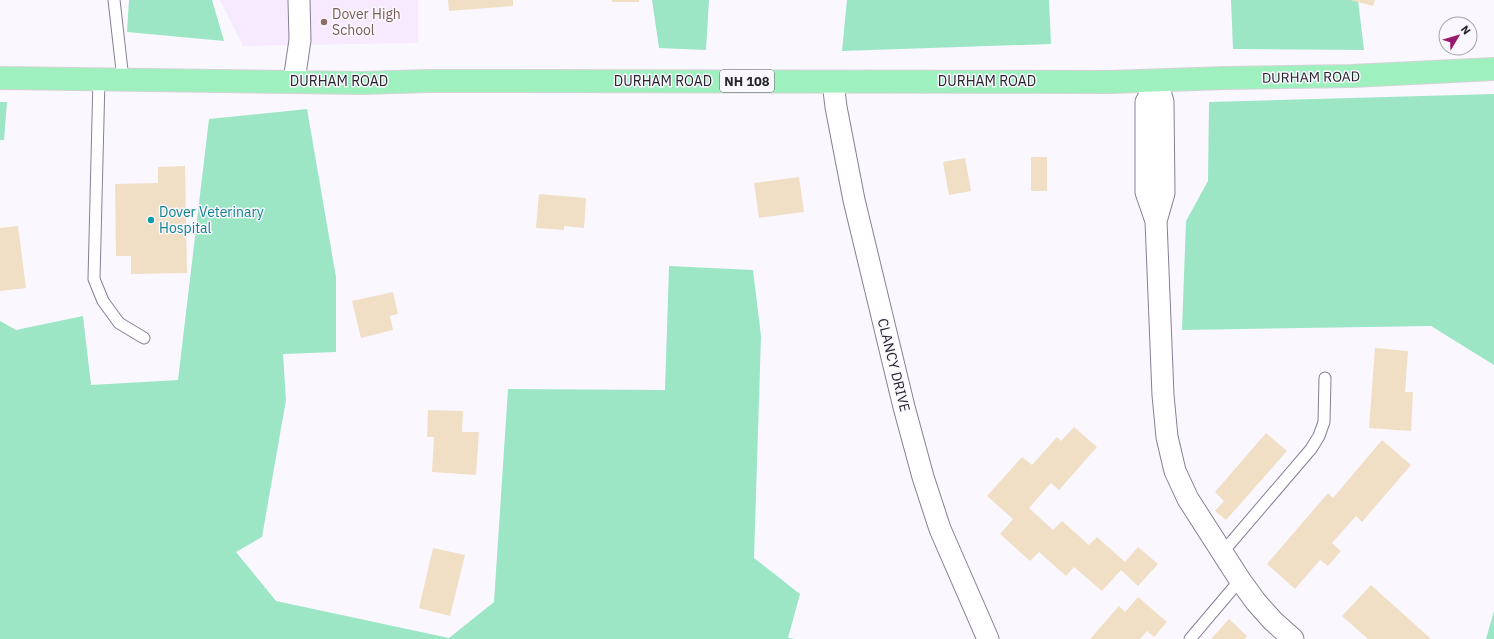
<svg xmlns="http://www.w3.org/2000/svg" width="1494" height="639" font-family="'IBM Plex Sans',sans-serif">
<rect width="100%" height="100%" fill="#faf8fe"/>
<path fill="#f7eafe" d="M 220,0 L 418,0 L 418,43 L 243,46 Z"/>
<path fill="#9ce5c5" d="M 129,0 L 212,0 L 224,41 L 127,32 Z
M 652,0 L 709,0 L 706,50 L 659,48 Z
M 847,0 L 1049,0 L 1051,44 L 842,51 Z
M 1231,0 L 1358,0 L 1364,50 L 1233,49 Z
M 1494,94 L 1494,365 L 1431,326 L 1182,330 L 1186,221 L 1208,181 L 1209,102 Z
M 0,102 L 7,102 L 4,140 L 0,140 Z
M 307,109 L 336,277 L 336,352 L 283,354 L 286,400 L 262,537 L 236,552 L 276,601 L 449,638 L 494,602 L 508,389 L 665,390 L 669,266 L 753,270 L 761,336 L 754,558 L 800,594 L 788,638 L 796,639 L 0,639 L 0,321 L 16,330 L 83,316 L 91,385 L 178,380 L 209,119 Z
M 1494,611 L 1494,639 L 1486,639 Z"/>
<path fill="#f0dfc5" d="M 448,0 L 513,0 L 513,6 L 449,11 Z
M 612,0 L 639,0 L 639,2 L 612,2 Z
M 1350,0 L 1375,0 L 1373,6 Z
M 1031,157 L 1047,157 L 1047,191 L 1031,191 Z
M 965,158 L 971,191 L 949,195 L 943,162 Z
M 185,166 L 187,273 L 131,274 L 131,256 L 116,256 L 115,184 L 158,183 L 158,167 Z
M 799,177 L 804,212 L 759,218 L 754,183 Z
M 539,194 L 586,198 L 584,228 L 564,226 L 564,230 L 536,228 Z
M 18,226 L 26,288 L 0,291 L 0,228 Z
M 393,292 L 398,314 L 390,316 L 393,330 L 361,338 L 352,301 Z
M 1375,348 L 1408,351 L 1405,392 L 1413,392 L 1411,431 L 1369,428 Z
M 428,410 L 463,411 L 462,432 L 479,432 L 476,475 L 432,472 L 434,437 L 427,437 Z
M 1074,427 L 1097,447 L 1059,490 L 1051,483 L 1029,508 L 1053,530 L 1062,521 L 1089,545 L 1097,537 L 1125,562 L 1138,547 L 1158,564 L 1138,586 L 1121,570 L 1102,591 L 1074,567 L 1066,576 L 1039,552 L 1030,561 L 1000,534 L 1013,519 L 987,496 L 1022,457 L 1032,465 L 1057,437 L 1061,441 Z
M 1266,433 L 1287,451 L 1226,520 L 1215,511 L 1224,501 L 1215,492 Z
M 1382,440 L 1411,465 L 1362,522 L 1356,516 L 1332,543 L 1341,551 L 1328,566 L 1320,560 L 1295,589 L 1267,564 L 1328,493 L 1333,498 Z
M 433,548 L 465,555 L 450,616 L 419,608 Z
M 1371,585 L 1431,639 L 1368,639 L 1342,616 Z
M 1138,597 L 1167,622 L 1154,637 L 1147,631 L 1140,639 L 1090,639 L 1119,606 L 1125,612 Z
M 1229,619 L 1247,636 L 1245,639 L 1211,639 Z"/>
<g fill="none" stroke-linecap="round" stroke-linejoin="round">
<defs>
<path id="lane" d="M 114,0 L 123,79
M 99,79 L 94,279 L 103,301 L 119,323 L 144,338
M 1222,553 L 1311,449 L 1319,436 L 1324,422 L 1325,378
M 1190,639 L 1240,580"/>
<path id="street" d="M 294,81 L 300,40 L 299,0
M 1157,81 L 1163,102 L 1164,193 L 1156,221 L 1146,192 L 1146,102 Z
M 833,82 L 836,107 L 854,200 L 904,407 L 923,477 L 940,529 L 988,639
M 1156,221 L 1163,395 L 1167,437 L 1175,471 L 1188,499 L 1240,580 L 1256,602 L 1273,621 L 1293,639"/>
<path id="primary" d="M 0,78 L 362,83 L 427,81 L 1110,82 L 1226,78 L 1352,76 L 1494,69"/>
</defs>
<use href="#lane" stroke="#887e97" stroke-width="13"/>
<use href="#street" stroke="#887e97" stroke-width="23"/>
<use href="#primary" stroke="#d4d3d5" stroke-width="24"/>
<use href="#lane" stroke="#fff" stroke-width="11"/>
<use href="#street" stroke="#fff" stroke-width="21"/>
<use href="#primary" stroke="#9ef1bf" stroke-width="22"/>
</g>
<circle fill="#8d6e63" stroke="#faf8fe" stroke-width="1.5" cx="324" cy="22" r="4"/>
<circle fill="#0f9aa8" stroke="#faf8fe" stroke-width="1.5" cx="151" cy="220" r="4"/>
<g text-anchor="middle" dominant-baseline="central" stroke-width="3" stroke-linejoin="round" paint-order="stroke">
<rect fill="#faf8fe" stroke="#66636c" stroke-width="1" x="720" y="70" width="54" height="22" rx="3"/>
<g font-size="13" font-weight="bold" fill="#27232d">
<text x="747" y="81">NH 108</text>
</g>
<g font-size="14" fill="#785e54" stroke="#faf8fe" text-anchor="start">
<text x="332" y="14">Dover High<tspan x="332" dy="16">School</tspan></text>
</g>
<g font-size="14" fill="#27232d" stroke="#faf8fe">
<text transform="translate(1311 77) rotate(-1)">DURHAM ROAD</text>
<text x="339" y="81">DURHAM ROAD</text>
<text x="663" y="81">DURHAM ROAD</text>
<text x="987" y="81">DURHAM ROAD</text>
<text transform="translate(894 365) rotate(76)">CLANCY DRIVE</text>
</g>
<g font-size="14" fill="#0d838f" stroke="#faf8fe" text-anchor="start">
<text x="159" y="212">Dover Veterinary<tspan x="159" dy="16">Hospital</tspan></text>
</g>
</g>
<g transform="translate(1458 36) rotate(52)"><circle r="19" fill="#faf8fe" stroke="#a6a3aa"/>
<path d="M0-3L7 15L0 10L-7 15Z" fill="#9a186d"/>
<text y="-6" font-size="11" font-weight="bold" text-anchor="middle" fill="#27232d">N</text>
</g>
</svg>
